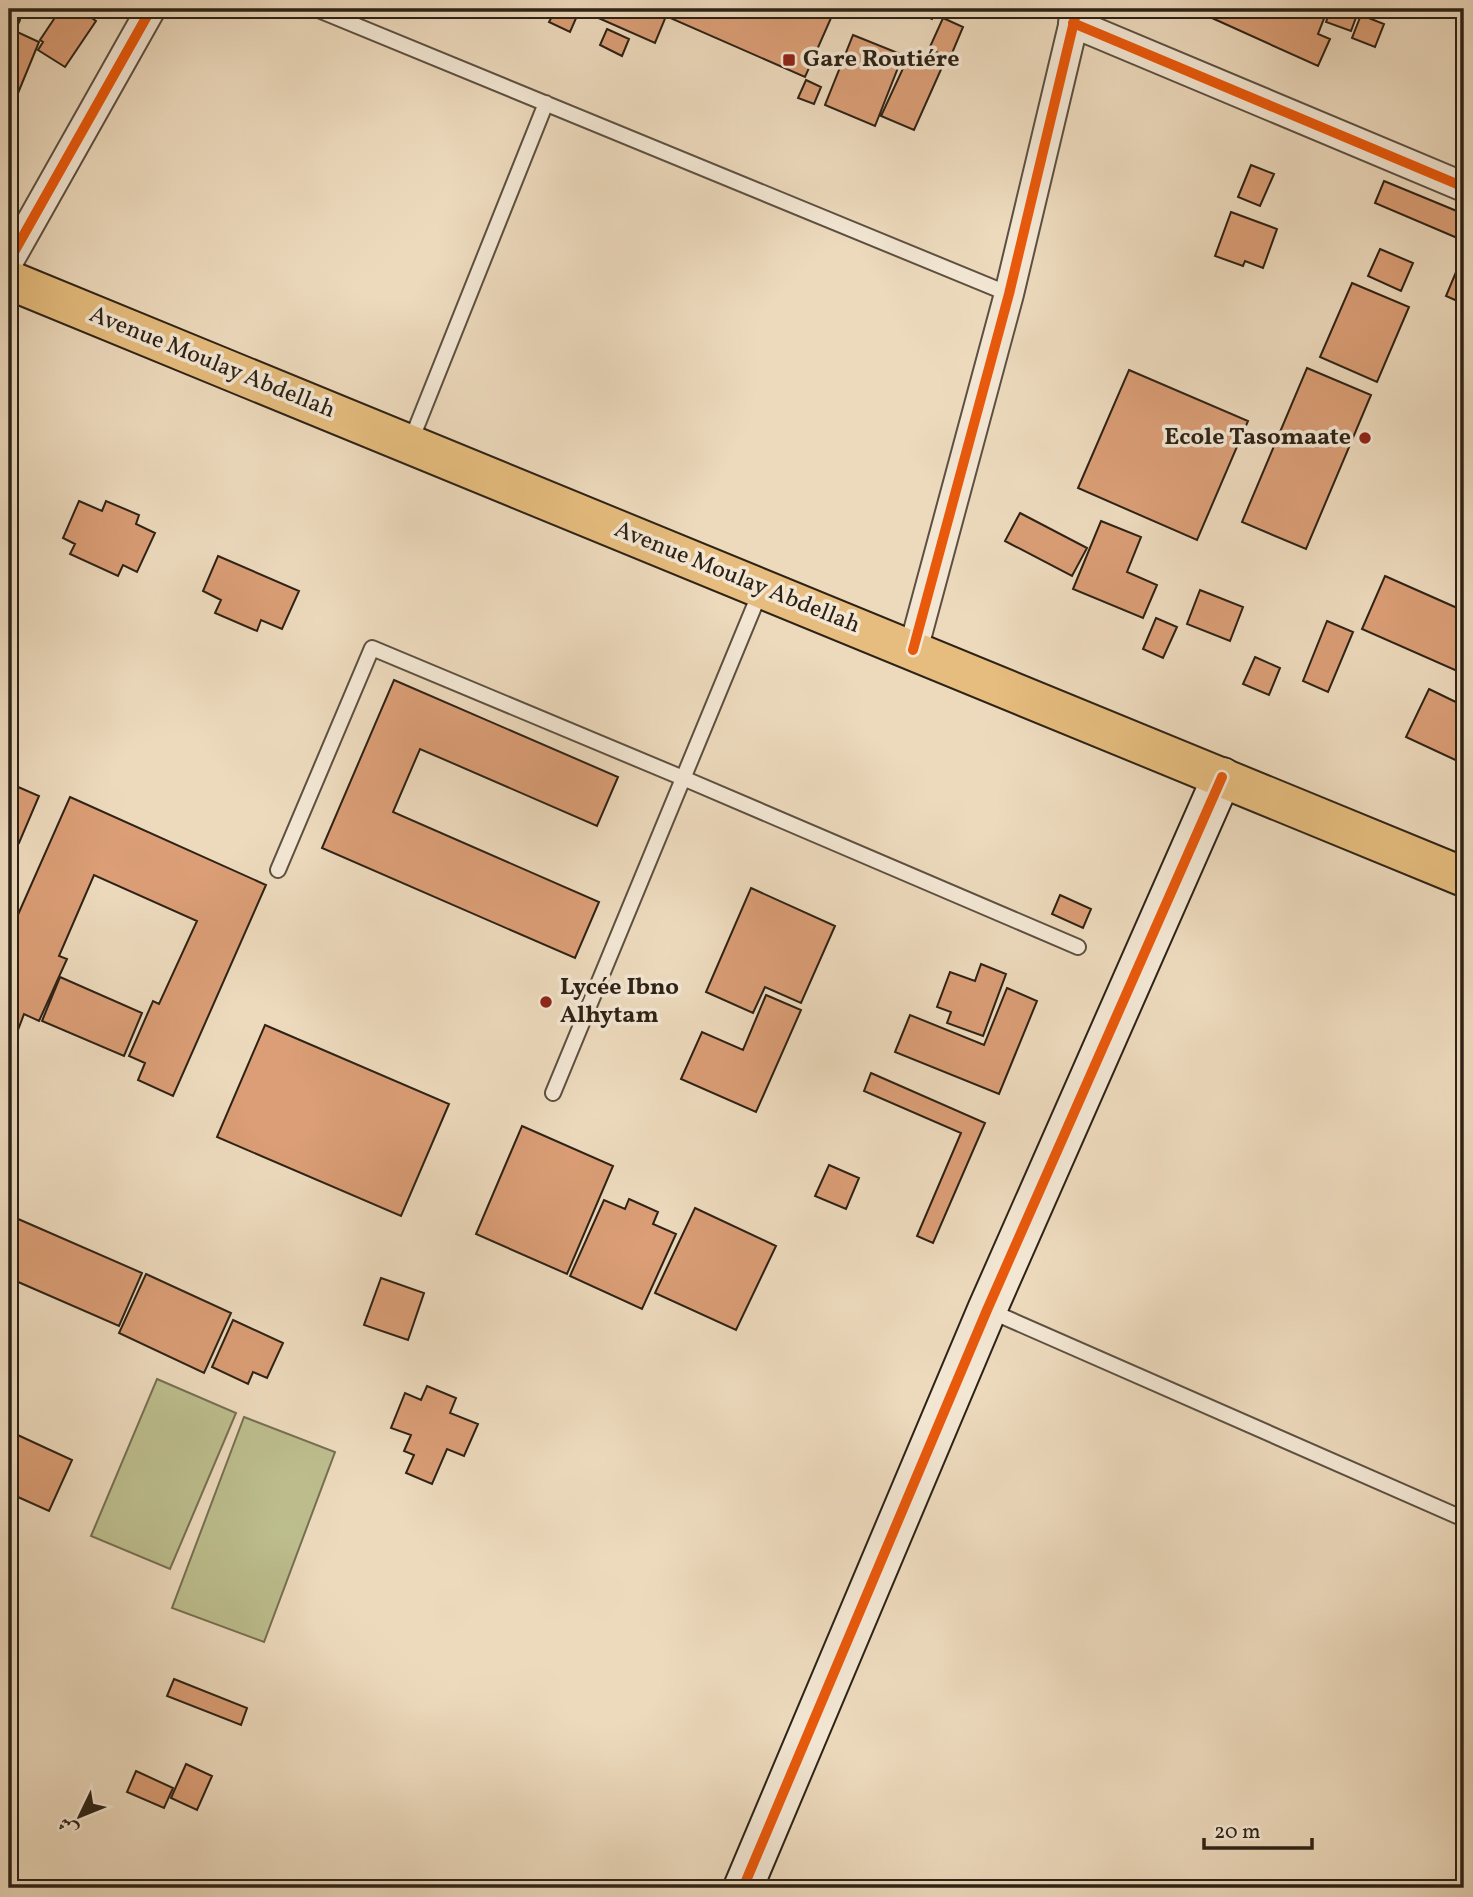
<svg xmlns="http://www.w3.org/2000/svg" width="1473" height="1897" font-family="Vollkorn,Amiri,serif">
<rect width="100%" height="100%" fill="#eddabd"/>
<filter id="stains"><feTurbulence type="fractalNoise" baseFrequency=".00286" numOctaves="4"/><feColorMatrix values="0 0 0 0 .2 0 0 0 0 .09 0 0 0 0 .02 0 0 0 .5 -.17"/></filter>
<radialGradient id="worn" r=".72"><stop offset=".6" stop-color="#630" stop-opacity="0"/><stop offset="1" stop-color="#630" stop-opacity=".3"/></radialGradient>
<path fill="#bdbe8e" stroke="#757052" stroke-width="2" d="M 157,1379 L 236,1413 L 170,1569 L 91,1536 Z
M 244,1417 L 335,1452 L 264,1642 L 172,1608 Z"/>
<path fill="#db9e76" stroke="#2d2216" stroke-width="2" d="M 66,9 L 79,9 L 96,21 L 65,67 L 38,50 L 43,42 L 40,40 L 60,10 L 64,12 Z
M 556,9 L 562,9 L 577,16 L 570,32 L 549,22 Z
M 578,9 L 835,9 L 805,77 L 666,16 L 655,43 Z
M 909,9 L 937,9 L 932,19 Z
M 1192,9 L 1309,9 L 1325,16 L 1318,34 L 1330,39 L 1318,66 Z
M 1331,9 L 1350,9 L 1358,12 L 1351,31 L 1326,22 Z
M 9,15 L 20,20 L 15,31 L 39,42 L 9,115 Z
M 1361,15 L 1384,24 L 1375,47 L 1352,38 Z
M 943,18 L 963,27 L 950,58 L 929,49 Z
M 607,29 L 629,39 L 622,56 L 600,45 Z
M 853,35 L 903,55 L 875,126 L 825,105 Z
M 911,51 L 943,65 L 914,130 L 881,116 Z
M 806,80 L 821,87 L 814,104 L 798,98 Z
M 1251,165 L 1274,174 L 1260,206 L 1238,197 Z
M 1384,181 L 1464,214 L 1462,240 L 1375,203 Z
M 1231,212 L 1277,229 L 1263,268 L 1245,261 L 1243,266 L 1215,256 Z
M 1380,249 L 1413,263 L 1401,291 L 1368,276 Z
M 1464,253 L 1464,304 L 1446,296 Z
M 1352,283 L 1409,307 L 1377,382 L 1320,357 Z
M 1307,368 L 1371,395 L 1306,549 L 1242,522 Z
M 1129,370 L 1248,421 L 1197,540 L 1078,488 Z
M 79,501 L 102,511 L 106,501 L 139,515 L 136,524 L 155,533 L 137,572 L 123,565 L 118,576 L 70,554 L 75,544 L 63,538 Z
M 1020,513 L 1087,548 L 1072,576 L 1005,541 Z
M 1101,521 L 1141,537 L 1127,572 L 1157,585 L 1143,618 L 1073,589 Z
M 218,556 L 299,591 L 282,629 L 261,620 L 257,631 L 215,613 L 221,600 L 203,591 Z
M 1385,576 L 1464,611 L 1464,674 L 1362,629 Z
M 1200,590 L 1243,607 L 1230,641 L 1187,624 Z
M 1156,618 L 1177,627 L 1163,658 L 1143,649 Z
M 1327,621 L 1353,632 L 1328,692 L 1303,681 Z
M 1255,657 L 1280,668 L 1269,695 L 1243,684 Z
M 394,680 L 618,777 L 597,826 L 420,749 L 393,812 L 599,902 L 575,958 L 322,848 Z
M 1429,689 L 1464,706 L 1464,764 L 1406,737 Z
M 9,783 L 39,796 L 19,843 L 9,838 Z
M 70,797 L 266,885 L 173,1096 L 138,1080 L 145,1063 L 129,1056 L 153,1001 L 159,1004 L 197,921 L 94,875 L 59,956 L 67,959 L 39,1021 L 24,1014 L 18,1030 L 9,1026 L 9,935 Z
M 751,888 L 835,926 L 801,1003 L 765,987 L 753,1013 L 706,992 Z
M 1060,895 L 1091,909 L 1083,928 L 1052,914 Z
M 981,964 L 1006,974 L 983,1036 L 947,1023 L 951,1012 L 937,1007 L 950,972 L 975,981 Z
M 60,977 L 142,1013 L 124,1056 L 42,1021 Z
M 1007,988 L 1037,1001 L 999,1094 L 895,1052 L 910,1015 L 984,1045 Z
M 766,995 L 801,1010 L 756,1112 L 681,1079 L 702,1032 L 743,1050 Z
M 265,1025 L 449,1104 L 401,1216 L 217,1137 Z
M 871,1073 L 985,1123 L 933,1243 L 917,1236 L 961,1133 L 864,1091 Z
M 522,1126 L 613,1166 L 567,1274 L 476,1234 Z
M 829,1165 L 859,1178 L 846,1209 L 815,1196 Z
M 629,1199 L 658,1212 L 653,1224 L 676,1234 L 642,1309 L 570,1276 L 604,1200 L 625,1209 Z
M 695,1208 L 776,1246 L 736,1330 L 655,1293 Z
M 9,1215 L 142,1273 L 119,1326 L 9,1278 Z
M 146,1274 L 231,1313 L 204,1373 L 119,1333 Z
M 381,1278 L 424,1293 L 408,1340 L 364,1325 Z
M 233,1320 L 283,1343 L 267,1378 L 253,1372 L 248,1384 L 212,1367 Z
M 427,1386 L 456,1398 L 450,1413 L 478,1424 L 464,1456 L 447,1449 L 432,1484 L 406,1473 L 414,1455 L 404,1451 L 411,1435 L 391,1428 L 405,1393 L 421,1400 Z
M 9,1431 L 72,1460 L 49,1511 L 9,1493 Z
M 174,1679 L 247,1708 L 241,1725 L 167,1696 Z
M 186,1764 L 212,1776 L 197,1810 L 171,1798 Z
M 136,1771 L 173,1788 L 164,1808 L 127,1792 Z"/>
<g fill="none" stroke-linecap="round" stroke-linejoin="round">
<defs>
<path id="lane" d="M 316,9 L 1009,294
M 410,443 L 546,103
M 278,870 L 372,648 L 683,778 L 1078,947
M 553,1093 L 761,590
M 988,1310 L 1464,1519"/>
<path id="street" d="M 1073,23 L 1464,187
M 9,261 L 151,9
M 913,650 L 1009,294 L 1077,9"/>
<path id="secondary" d="M 743,1888 L 987,1310 L 1222,777"/>
<path id="primary" d="M 9,280 L 1464,877"/>
</defs>
<use href="#lane" stroke="#5d5040" stroke-width="18"/>
<use href="#street" stroke="#5d5040" stroke-width="32"/>
<use href="#secondary" stroke="#2d2216" stroke-width="42"/>
<use href="#primary" stroke="#2d2216" stroke-width="42"/>
<use href="#lane" stroke="#f3e7d4" stroke-width="14"/>
<use href="#street" stroke="#f3e7d4" stroke-width="28"/>
<use href="#secondary" stroke="#f3e7d4" stroke-width="38"/>
<use href="#primary" stroke="#e6bd7e" stroke-width="38"/>
<defs>
<path id="cycleway" d="M 1073,23 L 1464,187
M 9,261 L 151,9
M 913,650 L 1009,294 L 1077,9
M 743,1888 L 987,1310 L 1222,777"/>
</defs>
<use href="#cycleway" stroke="#f3e7d4" stroke-width="15"/>
<use href="#cycleway" stroke="#e8590c" stroke-width="10"/>
</g>
<g fill="#8f2418" stroke="#f3e7d4" stroke-width="2.5">
<rect x="782" y="53" width="14" height="14" rx="3.5"/>
<circle cx="1365" cy="438" r="7"/>
<circle cx="546" cy="1002" r="7"/>
</g>
<g text-anchor="middle" dominant-baseline="central" stroke-width="7" stroke-linejoin="round" paint-order="stroke">
<g font-size="24" font-weight="bold" fill="#2d2216" stroke="#f3e7d4" text-anchor="start">
<text x="803" y="60">Gare Routiére</text>
<text x="1351" y="438" text-anchor="end">Ecole Tasomaate</text>
<text x="560" y="988">Lycée Ibno<tspan x="560" dy="28">Alhytam</tspan></text>
</g>
<g font-size="24" fill="#2d2216" stroke="#f3e7d4">
<text transform="translate(212 363) rotate(22)">Avenue Moulay Abdellah</text>
<text transform="translate(737 578) rotate(22)">Avenue Moulay Abdellah</text>
</g>
</g>
<rect width="1473" height="1897" fill="none" stroke="#eddabd" stroke-width="35"/>
<rect x="10" y="10" width="1452" height="1876" fill="none" stroke="#2d2216" stroke-width="3.5"/>
<rect x="18" y="18" width="1438" height="1862" fill="none" stroke="#2d2216" stroke-width="2"/>
<g transform="translate(80 1816) rotate(227)" stroke="#f3e7d4" stroke-width="5" paint-order="stroke">
<path d="M0-5L12 26L0 18L-12 26Z" fill="#2d2216"/>
<text y="-10" font-size="19" font-weight="bold" text-anchor="middle" fill="#2d2216">ش</text>
</g>
<path d="M1204 1838v10h108v-10" fill="none" stroke="#2d2216" stroke-width="3.5"/>
<text x="1214" y="1838" font-size="21" fill="#2d2216" stroke="#f3e7d4" stroke-width="5" paint-order="stroke">20 m</text>
<rect width="100%" height="100%" filter="url(#stains)"/>
<rect width="100%" height="100%" fill="url(#worn)"/>
</svg>
